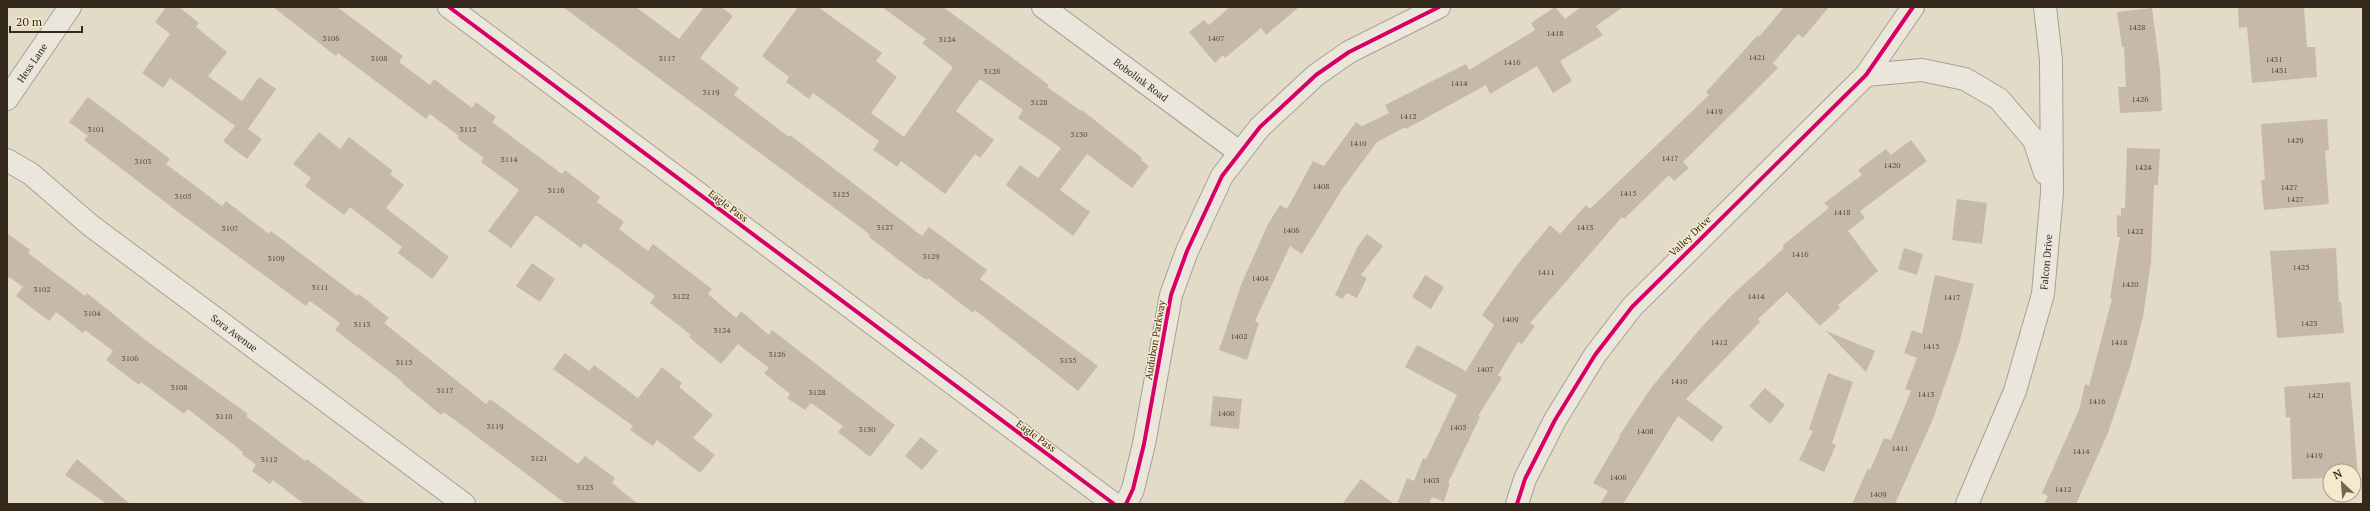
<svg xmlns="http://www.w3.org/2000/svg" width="2370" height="511" font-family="'PT Serif',serif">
<rect width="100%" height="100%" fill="#e2dbc8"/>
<path fill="#c6b9a9" d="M 166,7 L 179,7 L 199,23 L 196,27 L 227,52 L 208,76 L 242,101 L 259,77 L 276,89 L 248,129 L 262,139 L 247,159 L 223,141 L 235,126 L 170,78 L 163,88 L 142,73 L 170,34 L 155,22 Z
M 273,7 L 337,7 L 403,56 L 399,62 L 430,85 L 434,79 L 472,108 L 476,102 L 496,117 L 492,122 L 562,174 L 565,170 L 600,197 L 597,202 L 624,222 L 619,229 L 648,251 L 653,244 L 712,289 L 708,294 L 736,318 L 741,311 L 769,335 L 772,330 L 895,425 L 870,457 L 838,432 L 843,426 L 811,403 L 805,410 L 787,398 L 790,394 L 764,373 L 769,368 L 738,344 L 721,364 L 689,337 L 691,335 L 650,303 L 655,296 L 584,243 L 581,248 L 536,215 L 511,248 L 488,231 L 519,190 L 481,162 L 484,158 L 457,138 L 459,136 L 430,114 L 426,119 L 338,53 L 336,56 Z
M 563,7 L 636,7 L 679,39 L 704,7 L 721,7 L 733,16 L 700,58 L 739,88 L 734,95 L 789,137 L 790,135 L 922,236 L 929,227 L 972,259 L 987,270 L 980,279 L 1098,366 L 1078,391 L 975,310 L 973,313 L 928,278 L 927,280 L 920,276 L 869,237 L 870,235 L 860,227 Z
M 798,7 L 818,7 L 882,53 L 876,61 L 897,77 L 871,113 L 904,137 L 953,67 L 922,43 L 926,39 L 882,7 L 943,7 L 1010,56 L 1049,85 L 1047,87 L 1081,111 L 1082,110 L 1142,158 L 1141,160 L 1149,166 L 1132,188 L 1087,154 L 1060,190 L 1090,212 L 1073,236 L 1006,185 L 1020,165 L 1038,178 L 1061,148 L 1018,118 L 1023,110 L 980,79 L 956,111 L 994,140 L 980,158 L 975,154 L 945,194 L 901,161 L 897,167 L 873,150 L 879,141 L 813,93 L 809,99 L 786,82 L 789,77 L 762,56 Z
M 1230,7 L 1299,7 L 1266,35 L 1261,28 L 1225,58 L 1223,55 L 1215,63 L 1189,32 L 1204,20 L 1209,25 Z
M 1555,7 L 1565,19 L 1581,7 L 1623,7 L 1596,26 L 1603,35 L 1560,61 L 1572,81 L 1553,93 L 1537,66 L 1490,94 L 1486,85 L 1406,129 L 1405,127 L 1377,142 L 1343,188 L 1302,254 L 1290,246 L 1255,321 L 1259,323 L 1247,360 L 1219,350 L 1241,285 L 1268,224 L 1280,205 L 1287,209 L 1313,161 L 1324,166 L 1356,122 L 1362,126 L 1389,113 L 1385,105 L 1466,64 L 1469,70 L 1535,30 L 1531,23 Z
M 1784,7 L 1829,7 L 1803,38 L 1798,34 L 1773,63 L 1778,68 L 1766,80 L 1683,162 L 1689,168 L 1674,181 L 1669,175 L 1624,219 L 1622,217 L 1530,323 L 1535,326 L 1522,344 L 1518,342 L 1498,375 L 1502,378 L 1478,416 L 1480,417 L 1448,483 L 1450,483 L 1444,502 L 1432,497 L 1429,504 L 1397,504 L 1407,478 L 1414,481 L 1423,458 L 1426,459 L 1457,395 L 1405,367 L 1417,345 L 1466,371 L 1494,325 L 1482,315 L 1517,265 L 1550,225 L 1560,234 L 1586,205 L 1590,209 L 1709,95 L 1706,92 L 1758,35 L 1759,37 Z
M 2238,7 L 2304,7 L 2307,47 L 2315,47 L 2317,77 L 2252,83 L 2247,27 L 2239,28 Z
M 2152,8 L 2160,70 L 2162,111 L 2120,113 L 2118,87 L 2126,87 L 2124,47 L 2122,47 L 2117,12 Z
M 88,97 L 170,159 L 166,164 L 222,206 L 226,201 L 269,234 L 271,231 L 357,296 L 359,294 L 389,318 L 384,323 L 486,404 L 490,399 L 578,464 L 585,456 L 615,478 L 612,483 L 638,504 L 566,504 L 455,420 L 443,412 L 441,415 L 402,383 L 403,382 L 335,330 L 340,323 L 310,301 L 306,306 L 178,212 L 84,140 L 88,136 L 69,122 Z
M 2327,119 L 2329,150 L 2325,151 L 2329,204 L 2264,210 L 2261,180 L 2265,180 L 2261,124 Z
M 319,132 L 340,149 L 349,137 L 393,171 L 390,174 L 404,185 L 386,208 L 449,257 L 432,279 L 398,253 L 402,247 L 350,207 L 344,215 L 305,186 L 311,178 L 293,164 Z
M 1911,140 L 1927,161 L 1860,211 L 1865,218 L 1848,231 L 1878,271 L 1838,305 L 1840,308 L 1820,326 L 1787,292 L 1758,319 L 1760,322 L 1686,399 L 1723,427 L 1712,442 L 1678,416 L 1623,504 L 1600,504 L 1608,491 L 1593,483 L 1620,437 L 1619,436 L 1651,388 L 1699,330 L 1731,296 L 1784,248 L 1782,246 L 1829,208 L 1824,203 L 1862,175 L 1858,170 L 1886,149 L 1891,155 Z
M 2127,148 L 2160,149 L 2158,185 L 2154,185 L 2151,262 L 2143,317 L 2130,367 L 2108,433 L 2076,504 L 2044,504 L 2048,496 L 2042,493 L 2079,410 L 2085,384 L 2089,386 L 2112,299 L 2110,298 L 2120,237 L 2117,237 L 2117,215 L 2121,216 L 2121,208 L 2125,208 Z
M 1957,199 L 1987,203 L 1982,244 L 1952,240 Z
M 7,233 L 30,250 L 28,253 L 85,296 L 87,293 L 144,339 L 248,414 L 246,416 L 305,461 L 307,459 L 367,504 L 304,504 L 273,480 L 270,484 L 252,471 L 256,465 L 242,454 L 243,452 L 188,409 L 184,414 L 141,382 L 139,385 L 106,360 L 113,351 L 85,330 L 83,333 L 56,312 L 49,321 L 16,296 L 23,287 L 9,277 L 7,280 Z
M 1367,234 L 1383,246 L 1361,275 L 1367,278 L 1357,298 L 1347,293 L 1342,299 L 1335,295 L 1358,246 Z
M 1904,248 L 1923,254 L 1917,275 L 1898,269 Z
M 2336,248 L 2339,302 L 2341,302 L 2344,333 L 2277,338 L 2270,251 Z
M 532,263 L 555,279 L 540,302 L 516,286 Z
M 1425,275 L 1444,287 L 1431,309 L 1412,297 Z
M 1935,275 L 1974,284 L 1959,344 L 1933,419 L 1895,504 L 1852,504 L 1868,468 L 1870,470 L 1884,438 L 1891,440 L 1911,391 L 1905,389 L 1917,358 L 1904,353 L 1912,330 L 1922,334 Z
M 1826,331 L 1875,351 L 1866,372 Z
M 565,353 L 589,371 L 594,365 L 638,398 L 662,367 L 682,383 L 679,387 L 713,415 L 693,438 L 715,455 L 700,473 L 657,440 L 653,446 L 630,430 L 633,426 L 553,369 Z
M 1828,373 L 1853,382 L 1832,443 L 1836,445 L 1824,472 L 1799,460 L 1813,431 L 1809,429 Z
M 2350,382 L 2358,477 L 2354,477 L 2354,471 L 2330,471 L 2330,478 L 2292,479 L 2290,417 L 2286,418 L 2284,387 Z
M 1765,388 L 1785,405 L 1770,424 L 1749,406 Z
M 1213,396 L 1242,399 L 1239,429 L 1210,426 Z
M 921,437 L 938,451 L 922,470 L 905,456 Z
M 77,459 L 129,503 L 128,504 L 107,504 L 65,475 Z
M 1361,479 L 1394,504 L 1342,504 Z"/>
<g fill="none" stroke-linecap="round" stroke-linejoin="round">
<defs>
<g id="street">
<path d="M 449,7 L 1114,504"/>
<path id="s1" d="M 1043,7 L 1239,152"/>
<path d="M 1866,75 L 1922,70 L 1965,79 L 1999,99 L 2034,140 L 2045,173"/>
<path id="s2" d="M 7,99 L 70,7"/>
<path id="s3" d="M 7,160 L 31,174 L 90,225 L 464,504"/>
<path d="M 1126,504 L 1133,489 L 1144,444 L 1171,295 L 1187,251 L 1222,176 L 1260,127 L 1316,75 L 1349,52 L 1439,7"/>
<path d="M 1517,504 L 1525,479 L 1555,420 L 1595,355 L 1632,307 L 1866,75 L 1913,7"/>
<path id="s4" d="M 1967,504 L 2015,391 L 2043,294 L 2052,193 L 2051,60 L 2045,7"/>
</g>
</defs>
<use href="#street" stroke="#a7a092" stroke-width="24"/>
<use href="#street" stroke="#eae6db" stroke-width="22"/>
<defs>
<path id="cycleway" d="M 449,7 L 1114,504
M 1126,504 L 1133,489 L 1144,444 L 1171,295 L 1187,251 L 1222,176 L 1260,127 L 1316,75 L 1349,52 L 1439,7
M 1517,504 L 1525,479 L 1555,420 L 1595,355 L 1632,307 L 1866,75 L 1913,7"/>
</defs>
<use href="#cycleway" stroke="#f5eace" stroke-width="6"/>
<use href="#cycleway" stroke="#d6006c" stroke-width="4"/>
</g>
<g text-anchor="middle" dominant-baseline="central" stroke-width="3" stroke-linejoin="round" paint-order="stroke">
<g font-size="8" fill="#594c3f">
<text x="2137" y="27">1428</text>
<text x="1555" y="33">1418</text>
<text x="331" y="38">3106</text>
<text x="1216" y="38">1407</text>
<text x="947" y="39">3124</text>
<text x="1757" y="57">1421</text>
<text x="379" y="58">3108</text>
<text x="667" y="58">3117</text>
<text x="2274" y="59">1431</text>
<text x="1512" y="62">1416</text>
<text x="2279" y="70">1431</text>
<text x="992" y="71">3126</text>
<text x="1459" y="83">1414</text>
<text x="711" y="92">3119</text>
<text x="2140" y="99">1426</text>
<text x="1039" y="102">3128</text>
<text x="1714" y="111">1419</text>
<text x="1408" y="116">1412</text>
<text x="96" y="129">3101</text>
<text x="468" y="129">3112</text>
<text x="1079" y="134">3130</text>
<text x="2295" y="140">1429</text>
<text x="1358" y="143">1410</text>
<text x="1670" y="158">1417</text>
<text x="509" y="159">3114</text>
<text x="143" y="161">3103</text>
<text x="1892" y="165">1420</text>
<text x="2143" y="167">1424</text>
<text x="1321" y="186">1408</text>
<text x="2289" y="187">1427</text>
<text x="556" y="190">3116</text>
<text x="1628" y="193">1415</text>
<text x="841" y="194">3125</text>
<text x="183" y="196">3105</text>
<text x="2295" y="199">1427</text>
<text x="1842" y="212">1418</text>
<text x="885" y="227">3127</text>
<text x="1585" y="227">1413</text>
<text x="230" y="228">3107</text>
<text x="1291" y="230">1406</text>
<text x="2135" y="231">1422</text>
<text x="1800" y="254">1416</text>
<text x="931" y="256">3129</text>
<text x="276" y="258">3109</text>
<text x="2301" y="267">1425</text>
<text x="1546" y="272">1411</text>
<text x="1260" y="278">1404</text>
<text x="2130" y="284">1420</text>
<text x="320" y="287">3111</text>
<text x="42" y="289">3102</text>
<text x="681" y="296">3122</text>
<text x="1756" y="296">1414</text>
<text x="1952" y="297">1417</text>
<text x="92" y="313">3104</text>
<text x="1510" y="319">1409</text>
<text x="2309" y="323">1423</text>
<text x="362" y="324">3113</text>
<text x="722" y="330">3124</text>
<text x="1239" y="336">1402</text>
<text x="1719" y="342">1412</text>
<text x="2119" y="342">1418</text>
<text x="1931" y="346">1415</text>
<text x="777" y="354">3126</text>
<text x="130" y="358">3106</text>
<text x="1068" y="360">3135</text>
<text x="404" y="362">3115</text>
<text x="1485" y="369">1407</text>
<text x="1679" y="381">1410</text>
<text x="179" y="387">3108</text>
<text x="445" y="390">3117</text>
<text x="817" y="392">3128</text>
<text x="1926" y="394">1413</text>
<text x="2316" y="395">1421</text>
<text x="2097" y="401">1416</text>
<text x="1226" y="413">1400</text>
<text x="224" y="416">3110</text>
<text x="495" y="426">3119</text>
<text x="1458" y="427">1405</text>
<text x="867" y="429">3130</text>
<text x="1645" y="431">1408</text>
<text x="1900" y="448">1411</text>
<text x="2081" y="451">1414</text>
<text x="2314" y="455">1419</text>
<text x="539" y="458">3121</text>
<text x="269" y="459">3112</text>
<text x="1618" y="477">1406</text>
<text x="1431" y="480">1403</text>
<text x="585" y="487">3123</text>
<text x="2063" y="489">1412</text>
<text x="1878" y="494">1409</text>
</g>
<g font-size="10" fill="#35281c" stroke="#f5eace">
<text stroke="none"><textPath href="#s2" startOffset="44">Hess Lane</textPath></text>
<text stroke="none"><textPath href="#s1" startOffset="122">Bobolink Road</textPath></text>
<text transform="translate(728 206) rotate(37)">Eagle Pass</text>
<text transform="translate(1690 236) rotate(-44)">Valley Drive</text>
<text stroke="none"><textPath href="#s4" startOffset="256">Falcon Drive</textPath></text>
<text stroke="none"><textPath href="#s3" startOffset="286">Sora Avenue</textPath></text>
<text transform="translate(1155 340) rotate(-80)">Audubon Parkway</text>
<text transform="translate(1036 436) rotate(36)">Eagle Pass</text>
</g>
</g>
<rect width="2370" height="511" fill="none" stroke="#35281c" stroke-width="16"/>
<g transform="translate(2342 483) rotate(334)"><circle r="19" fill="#f5eace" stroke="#a89c87"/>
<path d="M0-3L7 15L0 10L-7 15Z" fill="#726758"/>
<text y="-6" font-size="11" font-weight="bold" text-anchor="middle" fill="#35281c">N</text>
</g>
<path d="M10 26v6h72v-6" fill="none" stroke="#35281c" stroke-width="2"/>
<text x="16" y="26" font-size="12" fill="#35281c" stroke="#f5eace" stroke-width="3" paint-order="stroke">20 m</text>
</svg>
